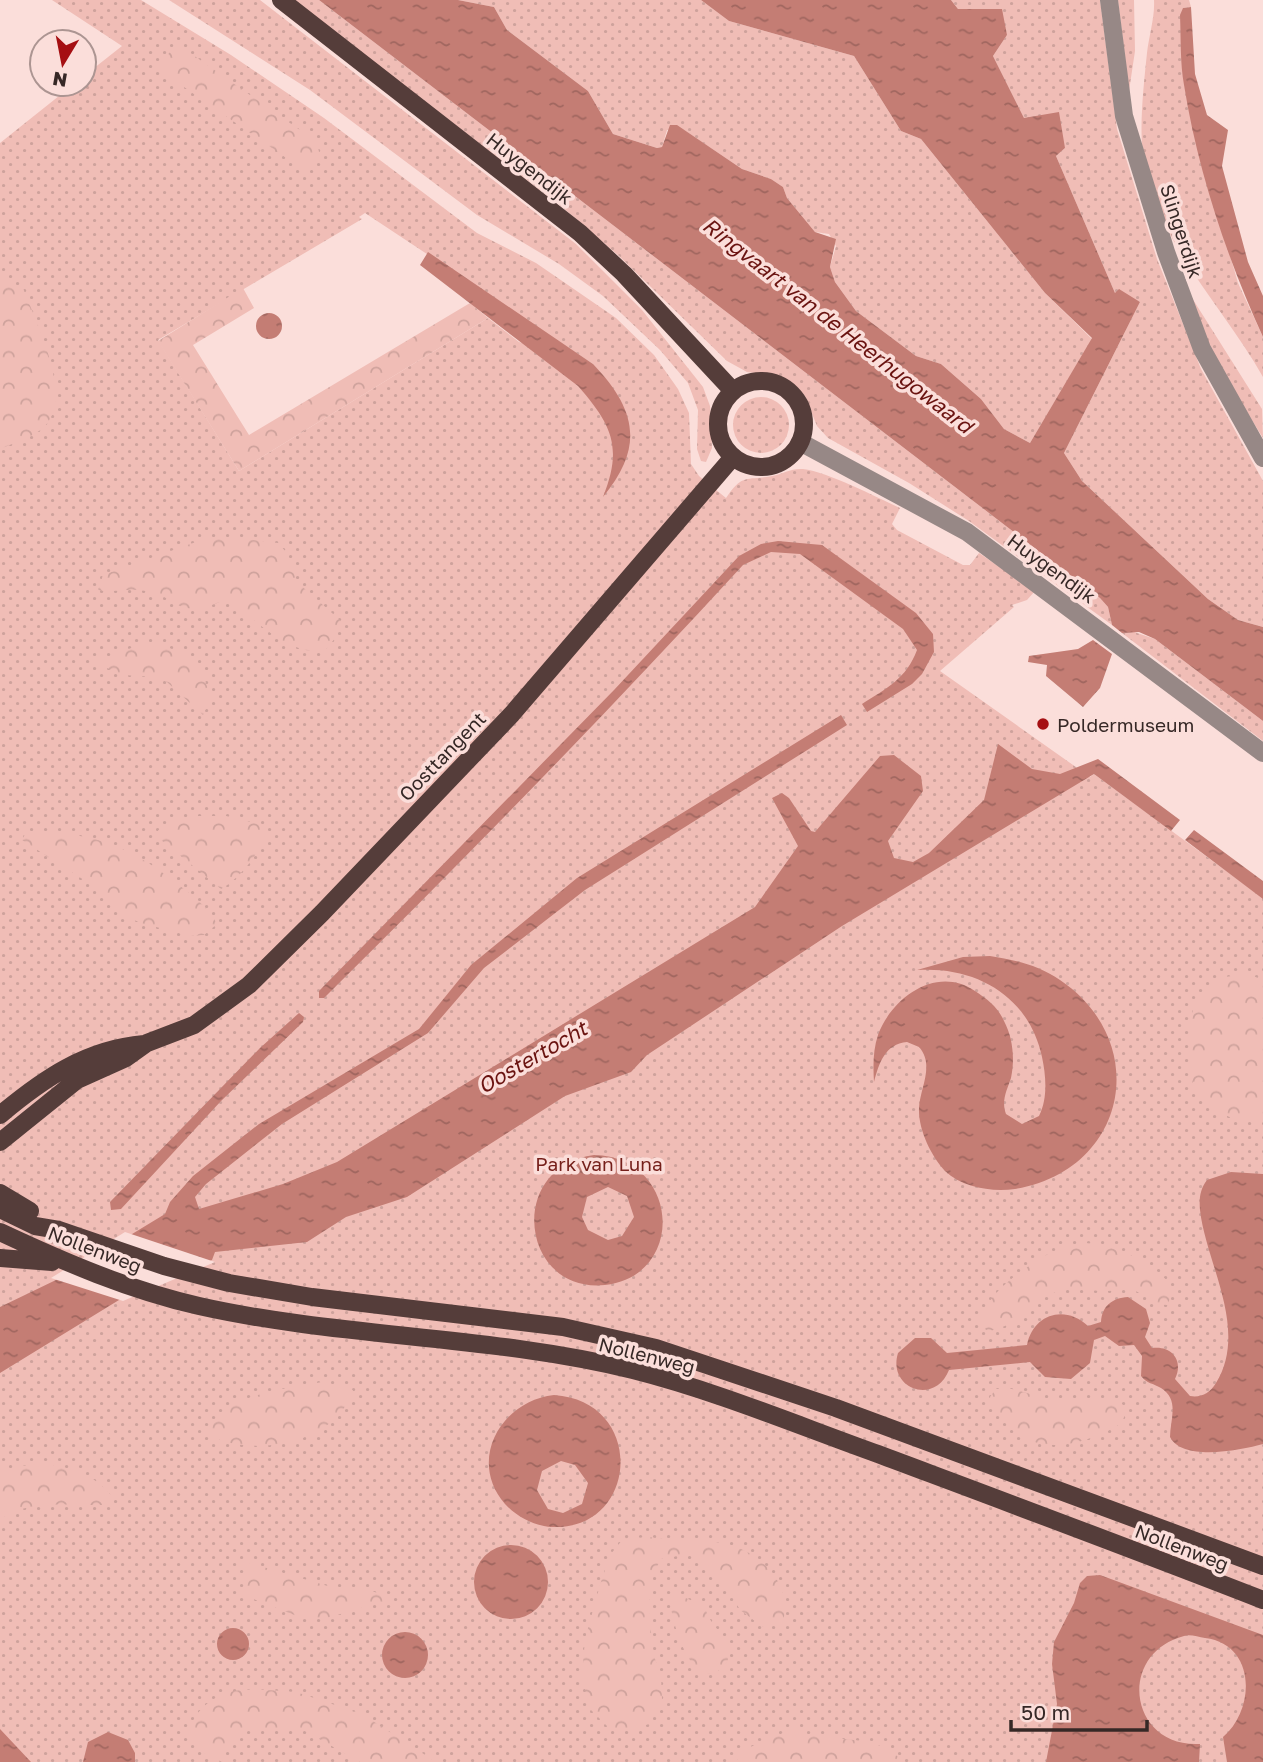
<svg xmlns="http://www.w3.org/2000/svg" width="1263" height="1762" font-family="'Golos Text',sans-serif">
<defs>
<pattern id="grass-dots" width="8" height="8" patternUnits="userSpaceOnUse" patternTransform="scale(1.75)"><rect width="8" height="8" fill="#f0bdb6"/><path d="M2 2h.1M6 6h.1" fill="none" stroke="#cea29c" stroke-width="1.8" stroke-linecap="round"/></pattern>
<pattern id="forest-crowns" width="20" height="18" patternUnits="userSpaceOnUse" patternTransform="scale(1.75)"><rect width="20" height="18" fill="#f0bdb6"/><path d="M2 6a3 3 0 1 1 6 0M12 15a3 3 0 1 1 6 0" fill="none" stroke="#cea29c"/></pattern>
<pattern id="water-ripples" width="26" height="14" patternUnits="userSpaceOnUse" patternTransform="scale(1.75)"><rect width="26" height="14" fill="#c47d74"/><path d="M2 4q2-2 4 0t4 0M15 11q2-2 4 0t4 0" fill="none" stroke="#a0665f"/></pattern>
</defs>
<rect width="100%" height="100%" fill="#fbdeda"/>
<path fill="url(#grass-dots)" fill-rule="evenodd" d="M 52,0 L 141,0 L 231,55 L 324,118 L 477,233 L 536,263 L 616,318 L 654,355 L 678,389 L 689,413 L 691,464 L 699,476 L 726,498 C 743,473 746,481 772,476 C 783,474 791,468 803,469 C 828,472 876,497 900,508 L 892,524 L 897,530 L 963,565 L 970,565 L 979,553 L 1035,591 L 1027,600 L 1012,605 L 1014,607 L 940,671 L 1090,777 L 1094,774 L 1263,898 L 1263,1762 L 21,1762 L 0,1740 L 0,143 L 74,84 L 84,84 L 84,76 L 122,46 ZM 365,213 L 593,364 L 519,342 L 488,318 L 239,471 L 158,340 L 362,219 L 359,217 Z
M 169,0 L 260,0 L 576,244 L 642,310 L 703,387 L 710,406 L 711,417 L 712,448 L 706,462 L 701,461 L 697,449 L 698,410 L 688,383 L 660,350 L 603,296 L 559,264 L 477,215 L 310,90 Z
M 293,0 L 319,0 L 1100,598 L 1108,607 L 1112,625 L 969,521 L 909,483 L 828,438 L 817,426 L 805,396 L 789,382 L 770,375 L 747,372 L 727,361 L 619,256 L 562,207 Z
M 458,0 L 701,0 L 729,21 L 854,56 L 901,131 L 921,139 L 1045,293 L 1092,339 L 1030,443 L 1004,429 L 981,399 L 941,364 L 916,356 L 856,311 L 835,282 L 830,267 L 836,246 L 829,234 L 815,232 L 787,198 L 783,187 L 771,179 L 742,169 L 684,130 L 667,130 L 662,147 L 657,148 L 613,134 L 588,91 L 507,30 L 494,7 Z
M 951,0 L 1100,0 L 1117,129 L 1157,259 L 1201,369 L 1263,481 L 1263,627 L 1238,620 L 1208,599 L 1082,481 L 1064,453 L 1140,302 L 1115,293 L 1056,156 L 1065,148 L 1024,118 L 993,56 L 1007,35 L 958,9 Z
M 1118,0 L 1134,0 L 1135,51 L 1129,91 Z
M 1154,0 L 1189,0 L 1191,7 L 1183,8 L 1184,83 L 1193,127 L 1238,283 L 1263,337 L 1263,377 C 1222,304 1154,240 1143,154 C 1139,125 1144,82 1147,53 C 1149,35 1155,17 1154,0 Z
M 1187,290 L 1262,409 L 1263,438 L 1215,360 Z
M733 425a28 28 0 1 1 56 0a28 28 0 1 1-56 0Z
M 1131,631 L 1155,639 L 1263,721 L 1263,741 L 1122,633 Z"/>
<path fill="url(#forest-crowns)" d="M 176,43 L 317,142 L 319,152 L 305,171 L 158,69 Z
M 0,278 L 23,288 C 35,321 75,397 44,427 C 34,437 13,443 0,449 Z
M 243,288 L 254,308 L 193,345 L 249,435 L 470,303 L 488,318 L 239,471 L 158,341 Z
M 228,537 L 278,543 L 287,553 L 297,582 L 341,621 L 336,637 L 324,652 C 285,653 257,621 227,599 C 170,624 181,592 137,590 C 122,589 114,593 98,590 L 103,575 L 196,542 Z
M 142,644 C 183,647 203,657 210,700 L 203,715 L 167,682 L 156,677 L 122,675 L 94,662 Z
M 199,816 L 226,816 L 268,826 C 264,848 241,878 221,889 L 155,835 C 163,821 184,819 199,816 Z
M 26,832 C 94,831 133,847 184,889 C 197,900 210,909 217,924 L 204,935 L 190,936 L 141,923 L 120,914 L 87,882 L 22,840 Z
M 1248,974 L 1263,980 L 1263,1121 C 1232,1123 1213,1112 1193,1089 L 1189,1030 L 1194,1004 L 1217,978 Z
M 1083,1243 C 1115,1244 1157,1263 1174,1290 L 1167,1305 C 1153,1305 1146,1295 1133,1290 C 1123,1287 1116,1291 1106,1291 C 1091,1292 1079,1286 1063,1290 C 1033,1296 1018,1329 987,1331 L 980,1323 C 985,1294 1022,1270 1046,1255 C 1056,1249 1071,1247 1083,1243 Z
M 322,1382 L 353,1390 C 337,1443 254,1459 209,1435 C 216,1394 288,1389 322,1382 Z
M 996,1389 L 1012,1389 L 1048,1399 L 1119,1402 L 1127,1408 L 1122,1423 C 1084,1446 1034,1459 1003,1420 C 996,1412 991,1407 990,1397 Z
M 48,1464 C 74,1469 93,1474 111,1495 L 105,1505 C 71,1506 28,1498 0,1520 L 0,1472 L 19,1466 Z
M 649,1537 C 671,1541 693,1539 715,1542 C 756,1547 793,1579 783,1622 L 763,1627 L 740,1610 L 725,1584 L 709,1566 L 688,1554 L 661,1559 L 651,1578 L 649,1594 L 650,1624 L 654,1656 L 661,1676 L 662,1699 L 649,1724 L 624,1731 L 608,1727 L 590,1709 L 582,1676 L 585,1639 L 600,1585 L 610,1555 L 623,1539 Z
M 246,1562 L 331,1587 L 375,1592 L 389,1600 L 323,1619 L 297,1616 L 246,1596 Z
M 676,1594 L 705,1606 C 707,1625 732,1637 728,1659 C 727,1664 722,1669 718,1671 C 689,1687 670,1617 670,1597 Z
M 296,1692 L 362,1714 L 436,1762 L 360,1762 L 305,1731 L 254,1729 L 233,1736 L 222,1762 C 212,1757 196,1751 192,1739 C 185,1717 211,1697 230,1692 C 249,1687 276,1691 296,1692 Z
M 793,1730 C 829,1745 876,1730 903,1762 L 736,1762 L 742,1750 C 760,1744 774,1735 793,1730 Z"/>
<path fill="url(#water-ripples)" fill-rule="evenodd" d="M 319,0 L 458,0 L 494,7 L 507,30 L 588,91 L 613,134 L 657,148 L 662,147 L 670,125 L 677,125 L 742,169 L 771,179 L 783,187 L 787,198 L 815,232 L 836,239 L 830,267 L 835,282 L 856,311 L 916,356 L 941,364 L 981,399 L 1004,429 L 1030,443 L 1092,338 L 1045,293 L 921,139 L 901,131 L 854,56 L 729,21 L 701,0 L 951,0 L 958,9 L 1002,9 L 1007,35 L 993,56 L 1024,118 L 1059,112 L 1065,148 L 1056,156 L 1115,293 L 1119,289 L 1140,302 L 1064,453 L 1082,481 L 1208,599 L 1238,620 L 1263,627 L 1263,721 L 1155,639 L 1139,632 L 1122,633 L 1112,625 L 1108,607 L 1100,598 Z
M 1191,7 L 1195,74 L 1207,115 L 1228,130 L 1222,166 L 1248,262 L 1263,296 L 1263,337 C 1227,258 1198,172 1184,85 C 1180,63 1181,38 1180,15 L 1183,8 Z
M 428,252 L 593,364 C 636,409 645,446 603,497 C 623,447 612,425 578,386 L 420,265 Z
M256 326a13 13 0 1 1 26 0a13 13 0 1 1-26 0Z
M 778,541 L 822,545 L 916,613 L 933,634 L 934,652 L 922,674 L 912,684 L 867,712 L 862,704 C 887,688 906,679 917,650 L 903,629 L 800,554 L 771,552 L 743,565 C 607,713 467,857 324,998 L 319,998 L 319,991 L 614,690 L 739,556 L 761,544 Z
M 1093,640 L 1112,654 L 1100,688 L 1083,707 L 1046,676 L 1047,665 L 1028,662 L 1029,656 L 1078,649 Z
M 841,715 L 847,725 L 585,890 L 484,968 L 428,1033 L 282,1124 L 206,1184 L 195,1197 L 199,1209 L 283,1184 L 337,1162 L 755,907 L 798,846 L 772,798 L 782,793 L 789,798 L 811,831 L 815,832 L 880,756 L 894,755 L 921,776 L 923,791 L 888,841 L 894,858 L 913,862 L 929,853 L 984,800 L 998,744 L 1032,769 L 1060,774 L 1098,759 L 1180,820 L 1171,831 L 1094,774 L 842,926 L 647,1055 L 631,1072 L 565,1096 L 407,1197 L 346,1217 L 307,1242 L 215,1252 L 212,1260 L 119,1300 L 0,1373 L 0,1307 L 58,1279 L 165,1214 L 170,1202 L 193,1176 L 259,1124 L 419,1029 L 471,965 L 577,878 Z
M 1194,830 L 1263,881 L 1263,899 L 1185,840 Z
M 990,956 C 1015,960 1038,965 1060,980 C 1152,1042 1128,1170 1015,1189 C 992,1192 963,1188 945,1171 C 931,1156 918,1129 919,1108 C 920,1088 935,1065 919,1047 L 907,1042 C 885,1044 879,1063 874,1082 C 873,1066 873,1050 878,1035 C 892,997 937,965 975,991 C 987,999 998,1007 1004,1021 C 1013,1038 1015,1059 1011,1078 C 1007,1090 1001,1101 1006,1114 L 1022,1124 L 1039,1116 C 1048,1098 1046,1076 1042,1057 C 1029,996 976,966 917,970 L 963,957 Z
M 299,1013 L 304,1017 L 303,1022 L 221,1101 L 121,1209 L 111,1210 L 110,1202 L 260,1048 Z
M 594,1155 C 680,1157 687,1276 605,1285 C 521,1294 505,1167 594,1155 ZM 608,1187 L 627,1196 L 634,1217 L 622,1236 L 608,1240 L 588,1230 L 582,1217 L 587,1197 Z
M 1231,1172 L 1263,1174 L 1263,1444 C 1241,1450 1183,1462 1170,1437 C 1170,1420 1180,1400 1161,1388 C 1153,1383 1147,1384 1141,1376 L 1142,1356 L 1134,1345 L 1119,1346 L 1105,1336 L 1094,1340 L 1090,1363 L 1071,1379 L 1045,1377 L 1030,1362 L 949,1370 C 935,1406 887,1389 898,1353 L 915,1338 L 931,1338 L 947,1353 L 1027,1345 C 1033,1314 1065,1304 1088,1326 L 1101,1322 C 1102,1306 1112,1298 1128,1297 L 1146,1309 L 1150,1323 L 1145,1337 L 1152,1348 C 1172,1345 1184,1361 1175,1379 L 1190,1396 C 1201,1398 1210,1393 1216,1383 C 1249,1329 1206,1264 1200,1210 C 1199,1199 1200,1189 1207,1180 Z
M 554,1395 C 647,1401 639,1531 552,1527 C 534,1526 517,1517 505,1504 C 467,1460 501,1401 554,1395 ZM 561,1461 L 575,1465 L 588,1483 L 582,1504 L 563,1513 L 548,1509 L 537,1490 L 542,1471 Z
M474 1582a37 37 0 1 1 74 0a37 37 0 1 1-74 0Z
M 1100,1575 L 1263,1635 L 1263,1762 L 1227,1762 L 1223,1737 C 1256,1709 1256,1644 1205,1638 C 1198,1637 1190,1634 1184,1636 C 1116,1654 1129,1748 1200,1744 L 1199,1762 L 1046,1762 L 1057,1704 L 1052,1664 L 1054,1642 L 1074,1603 L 1080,1583 L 1087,1576 Z
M217 1644a16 16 0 1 1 32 0a16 16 0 1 1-32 0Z
M382 1655a23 23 0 1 1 46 0a23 23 0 1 1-46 0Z
M 0,1729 L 31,1762 L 0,1762 Z
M 108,1732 L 128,1740 L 135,1753 L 135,1762 L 83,1762 L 88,1742 Z"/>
<path fill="#fbdeda" d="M 125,1232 L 215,1262 L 123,1301 L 51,1278 Z"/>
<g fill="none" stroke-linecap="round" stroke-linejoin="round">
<path stroke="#978886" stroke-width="18" d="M 1109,0 L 1124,116 L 1166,252 L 1202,349 L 1263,458
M 800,442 L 967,532 L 1263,753"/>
<path stroke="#553d3a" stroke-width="18" d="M 281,0 L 580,233 L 624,274 L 733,391
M718 424a43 43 0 1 1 86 0a43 43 0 1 1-86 0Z
M 0,1115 C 43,1079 86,1049 144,1044
M 0,1142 L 77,1080 L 126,1058 L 147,1043 L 194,1025 L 249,985 L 322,913 L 512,714 L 733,457
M 0,1193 L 30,1211
M 0,1209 L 35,1226 L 59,1230 L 164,1266 L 229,1283 L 312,1297 L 563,1327 L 656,1348 L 836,1408 L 1263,1566
M 0,1232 C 64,1262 129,1290 199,1306 C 342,1338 490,1335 633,1370 C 716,1391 797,1425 878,1454 C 1006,1502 1135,1550 1263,1600
M 0,1258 L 52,1262"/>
</g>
<circle fill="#a50f12" stroke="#fbdeda" stroke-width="2.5" cx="1043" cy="724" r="7"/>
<g text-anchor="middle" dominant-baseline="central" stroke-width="7" stroke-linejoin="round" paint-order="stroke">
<g font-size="19" fill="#362826" stroke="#fbdeda">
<text transform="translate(530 168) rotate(38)">Huygendijk</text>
<text transform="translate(1182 231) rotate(72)">Slingerdijk</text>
<text transform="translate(1052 568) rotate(36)">Huygendijk</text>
<text transform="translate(442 756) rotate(-46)">Oosttangent</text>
<text transform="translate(95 1249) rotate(21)">Nollenweg</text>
<text transform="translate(647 1355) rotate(14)">Nollenweg</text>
<text transform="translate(1182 1547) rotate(21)">Nollenweg</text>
</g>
<g font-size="19" fill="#362826" stroke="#fbdeda" text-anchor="start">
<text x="1057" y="724">Poldermuseum</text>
</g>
<g font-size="19" fill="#751f1a" stroke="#fbdeda">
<text x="599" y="1163">Park van Luna</text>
</g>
<g font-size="21" font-style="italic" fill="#6a1310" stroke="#fbdeda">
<text transform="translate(838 325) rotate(38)">Ringvaart van de Heerhugowaard</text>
<text transform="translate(532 1057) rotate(-30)">Oostertocht</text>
</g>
</g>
<g transform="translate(63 63) rotate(190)"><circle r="33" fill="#fbdeda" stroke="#ac9592" stroke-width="2"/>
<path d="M0-5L12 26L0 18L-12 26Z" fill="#a50f12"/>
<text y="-10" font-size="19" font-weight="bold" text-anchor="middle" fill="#362826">N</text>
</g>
<path d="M1011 1720v10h136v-10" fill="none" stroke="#362826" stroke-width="3.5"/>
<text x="1021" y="1720" font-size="21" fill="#362826" stroke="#fbdeda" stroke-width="5" paint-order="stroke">50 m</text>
</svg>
